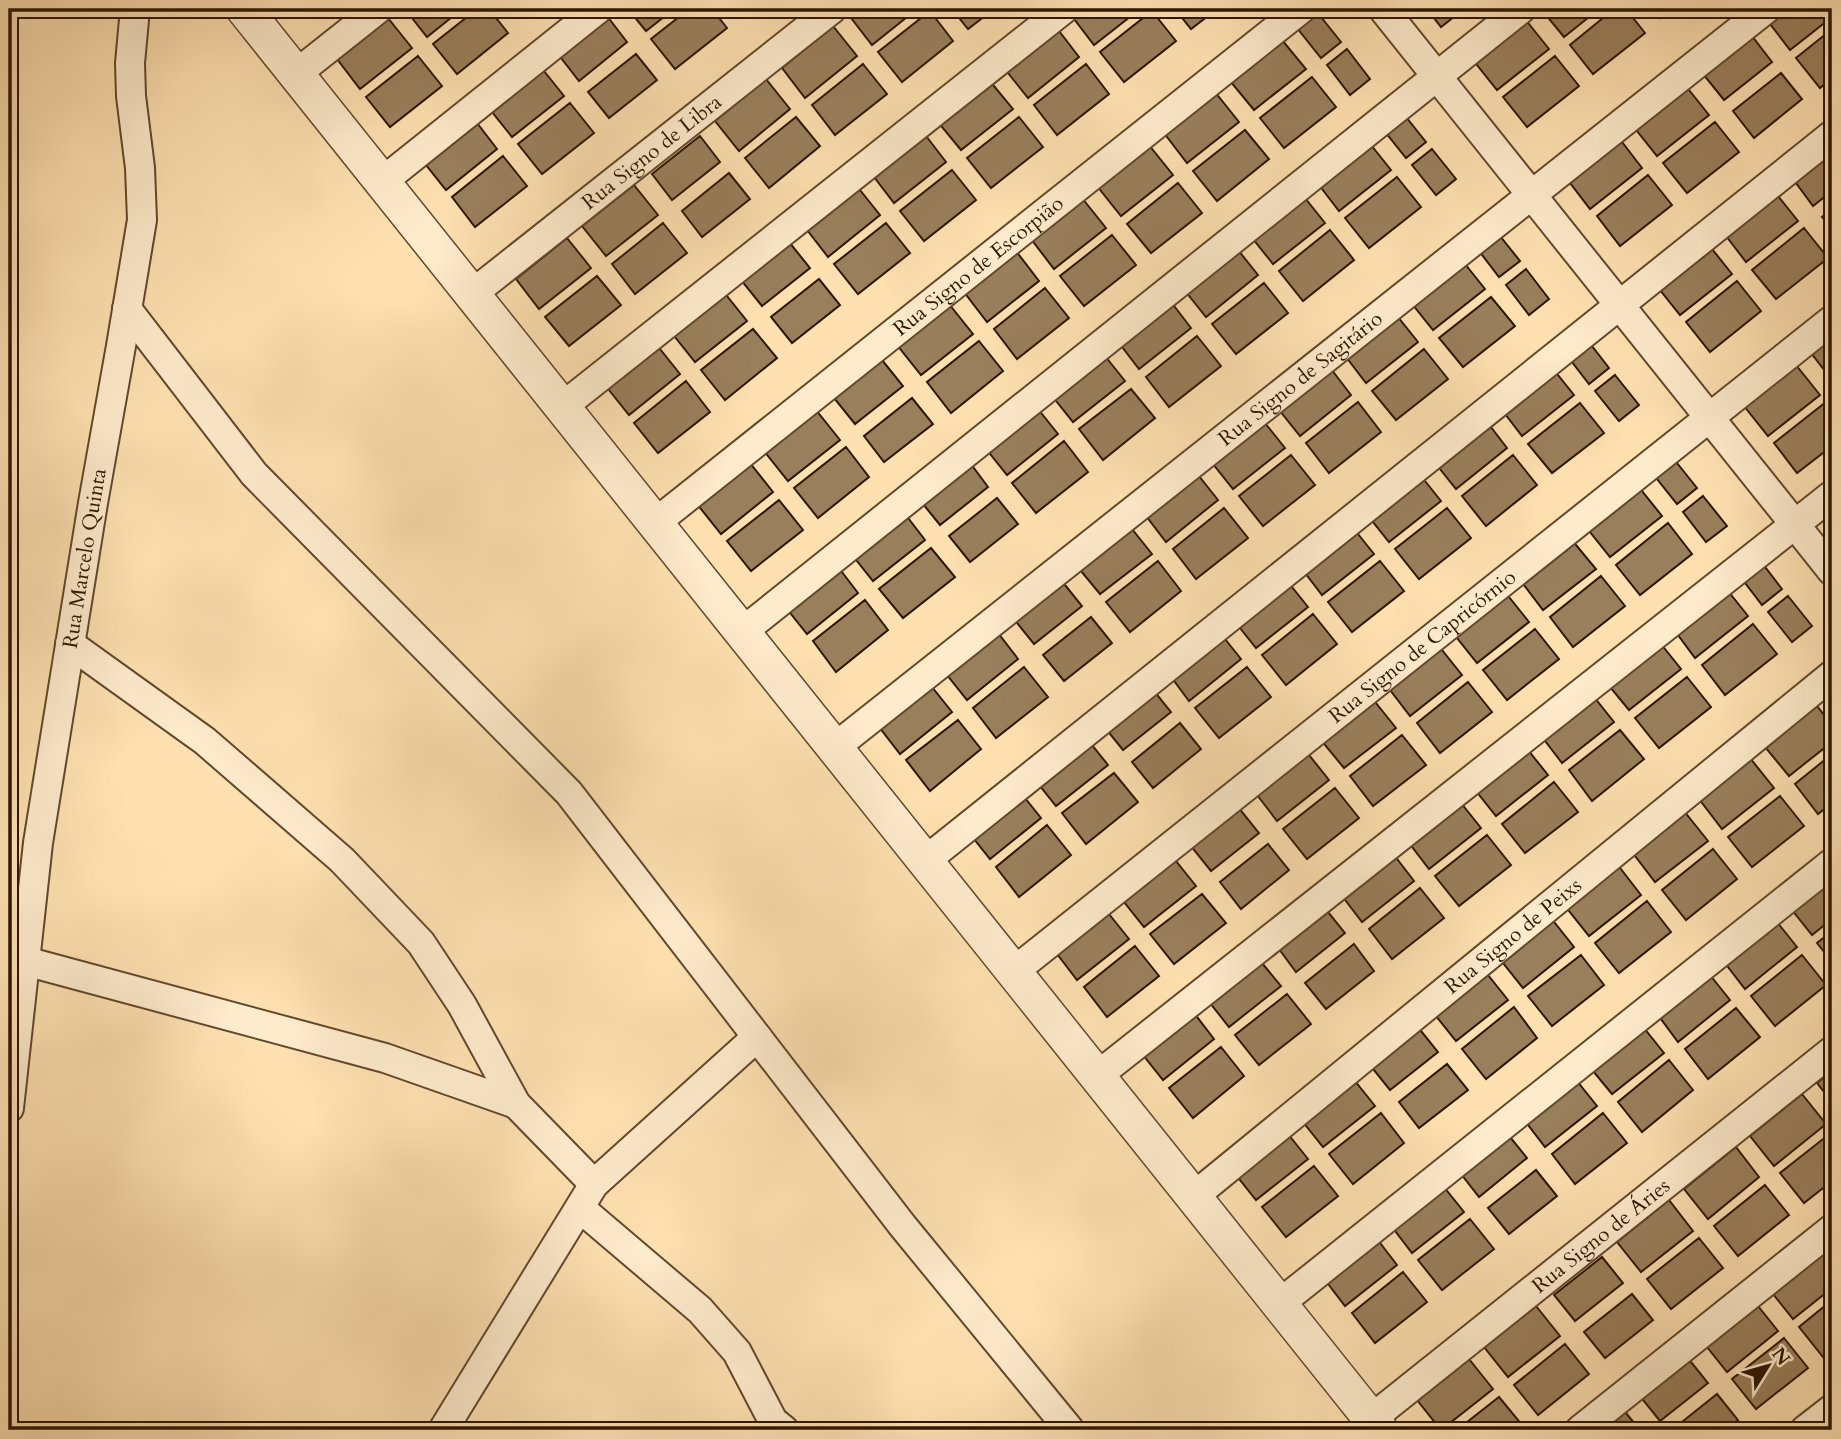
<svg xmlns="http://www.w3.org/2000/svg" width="1841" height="1439" font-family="Cardo,serif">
<rect width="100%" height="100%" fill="#fee0b1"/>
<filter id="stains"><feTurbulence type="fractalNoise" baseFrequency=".00286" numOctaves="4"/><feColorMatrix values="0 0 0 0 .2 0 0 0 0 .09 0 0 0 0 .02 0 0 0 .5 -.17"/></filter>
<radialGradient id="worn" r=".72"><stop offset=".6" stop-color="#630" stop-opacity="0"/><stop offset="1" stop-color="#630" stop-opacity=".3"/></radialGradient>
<path fill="#9a7f5c" stroke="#2e1600" stroke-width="2" d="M 405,9 L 462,9 L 427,37 Z
M 477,9 L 489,9 L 508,33 L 457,74 L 433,44 Z
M 517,9 L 534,9 L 524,17 Z
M 628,9 L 674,9 L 646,31 Z
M 689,9 L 712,9 L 727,28 L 675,69 L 651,39 Z
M 736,9 L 750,9 L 742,16 Z
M 855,9 L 917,9 L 872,45 L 848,14 Z
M 952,9 L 994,9 L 968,29 Z
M 1078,9 L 1140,9 L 1094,45 L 1071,15 Z
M 1175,9 L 1217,9 L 1191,29 Z
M 1427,9 L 1464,9 L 1441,27 Z
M 1541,9 L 1599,9 L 1564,37 Z
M 1614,9 L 1626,9 L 1645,33 L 1593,74 L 1570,45 Z
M 1653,9 L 1672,9 L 1660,18 Z
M 1781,9 L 1832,9 L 1832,17 L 1790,50 L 1767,20 Z
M 930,11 L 953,41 L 902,82 L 878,52 Z
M 1152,11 L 1176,41 L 1124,82 L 1100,52 Z
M 1317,12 L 1341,42 L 1321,58 L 1297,28 Z
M 607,16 L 627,42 L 579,81 L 558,54 Z
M 388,18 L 412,48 L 360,89 L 337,59 Z
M 1525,19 L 1549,49 L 1497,90 L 1473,60 Z
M 833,26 L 857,56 L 805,98 L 782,68 Z
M 1056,27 L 1079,57 L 1028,98 L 1004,68 Z
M 1832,29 L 1832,78 L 1820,88 L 1796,58 Z
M 1752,36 L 1772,62 L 1724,100 L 1703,74 Z
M 1282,40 L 1306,69 L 1254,110 L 1230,81 Z
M 1347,49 L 1370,79 L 1350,95 L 1327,65 Z
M 636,54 L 657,80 L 609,118 L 588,92 Z
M 418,56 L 442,86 L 390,127 L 366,97 Z
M 1555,56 L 1579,86 L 1527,127 L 1503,97 Z
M 863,64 L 887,94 L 835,135 L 812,105 Z
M 1086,64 L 1109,94 L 1057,135 L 1034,105 Z
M 540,66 L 564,96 L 512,137 L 488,107 Z
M 1781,73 L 1802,99 L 1754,138 L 1733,111 Z
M 1312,77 L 1336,107 L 1284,148 L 1260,118 Z
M 766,79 L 790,109 L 739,151 L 715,121 Z
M 989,80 L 1013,109 L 961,150 L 937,121 Z
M 1685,85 L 1709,115 L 1657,156 L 1633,126 Z
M 1215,92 L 1239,122 L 1187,163 L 1164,133 Z
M 570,103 L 594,133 L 542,174 L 518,144 Z
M 1402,112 L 1426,142 L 1406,158 L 1382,128 Z
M 796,117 L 820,146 L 769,188 L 745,158 Z
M 1019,117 L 1043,147 L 991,188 L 967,158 Z
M 474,119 L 497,149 L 446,190 L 422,160 Z
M 1715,122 L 1739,152 L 1687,193 L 1663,163 Z
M 1245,130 L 1269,159 L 1217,201 L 1193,171 Z
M 923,132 L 946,162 L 894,203 L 871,173 Z
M 700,136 L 720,162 L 672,200 L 652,174 Z
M 1619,138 L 1642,168 L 1590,209 L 1567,179 Z
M 1367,140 L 1391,170 L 1339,211 L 1316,181 Z
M 1149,145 L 1173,175 L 1121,216 L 1097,186 Z
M 1832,148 L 1832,191 L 1813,206 L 1793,179 Z
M 1432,149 L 1456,179 L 1436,195 L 1412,165 Z
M 503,156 L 527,186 L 475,227 L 452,197 Z
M 952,170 L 976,200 L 924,241 L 900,211 Z
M 729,173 L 750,199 L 702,237 L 682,211 Z
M 1648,175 L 1672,205 L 1620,246 L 1597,216 Z
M 1397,177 L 1421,207 L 1369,248 L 1345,218 Z
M 1178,183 L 1202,213 L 1151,253 L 1127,224 Z
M 634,185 L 658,215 L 606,256 L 582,226 Z
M 856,185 L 880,215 L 828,257 L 804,226 Z
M 1774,191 L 1798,221 L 1746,262 L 1723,232 Z
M 1301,193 L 1325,223 L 1273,264 L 1249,234 Z
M 1082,198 L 1106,228 L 1054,269 L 1031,239 Z
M 1832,209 L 1832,229 L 1822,217 Z
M 663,223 L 687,253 L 635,294 L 612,264 Z
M 886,223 L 910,253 L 858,294 L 834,264 Z
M 1804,228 L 1828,258 L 1776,299 L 1752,270 Z
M 1330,230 L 1354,260 L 1303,301 L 1279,271 Z
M 1496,231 L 1520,261 L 1499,277 L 1476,247 Z
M 1112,235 L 1136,265 L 1084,306 L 1060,276 Z
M 567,238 L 591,268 L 539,309 L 516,279 Z
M 789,242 L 810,268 L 762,306 L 741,280 Z
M 1708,244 L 1732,274 L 1680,315 L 1656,285 Z
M 1234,245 L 1258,275 L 1206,317 L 1182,287 Z
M 1016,251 L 1039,281 L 987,322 L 964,292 Z
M 1461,259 L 1485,289 L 1433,330 L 1409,300 Z
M 1526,269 L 1549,299 L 1529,315 L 1506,285 Z
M 597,276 L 621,305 L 569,346 L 545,317 Z
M 819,279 L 840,305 L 792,343 L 771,317 Z
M 1737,281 L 1761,311 L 1710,352 L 1686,322 Z
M 1264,283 L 1288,313 L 1236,354 L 1212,324 Z
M 1045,288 L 1069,318 L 1017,359 L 994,329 Z
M 723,291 L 747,321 L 695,362 L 671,332 Z
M 1491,297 L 1515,326 L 1463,367 L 1439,338 Z
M 1168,298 L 1191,328 L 1139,369 L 1116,339 Z
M 949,304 L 973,334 L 921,375 L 897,345 Z
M 1394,312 L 1418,342 L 1366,383 L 1343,353 Z
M 753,329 L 777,358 L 725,400 L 701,370 Z
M 1197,336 L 1221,366 L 1169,407 L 1146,377 Z
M 1832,336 L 1832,380 L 1811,353 Z
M 1585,337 L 1609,368 L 1589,384 L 1565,353 Z
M 979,341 L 1003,371 L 951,413 L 927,382 Z
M 656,344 L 680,374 L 629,415 L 605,385 Z
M 1424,349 L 1448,379 L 1396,420 L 1372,391 Z
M 1101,351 L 1125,381 L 1073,422 L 1049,392 Z
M 882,360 L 903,386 L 855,424 L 834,398 Z
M 1328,365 L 1351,395 L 1300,436 L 1276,406 Z
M 1550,365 L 1574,395 L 1522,436 L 1499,406 Z
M 1796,365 L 1820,395 L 1768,436 L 1744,406 Z
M 1615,375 L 1639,405 L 1619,421 L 1595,391 Z
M 686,381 L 710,412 L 658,453 L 634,423 Z
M 1131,389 L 1155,418 L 1103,460 L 1079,429 Z
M 912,398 L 933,424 L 884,462 L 864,436 Z
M 1358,402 L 1381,432 L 1329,473 L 1306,443 Z
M 1826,402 L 1832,410 L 1832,446 L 1797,473 L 1774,443 Z
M 1580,403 L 1604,433 L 1552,473 L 1528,444 Z
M 1034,404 L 1058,434 L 1007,475 L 983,445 Z
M 816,410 L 840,440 L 788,481 L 764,451 Z
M 1261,418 L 1285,448 L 1233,489 L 1209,459 Z
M 1484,418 L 1507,448 L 1456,489 L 1432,459 Z
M 1064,441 L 1088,472 L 1036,513 L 1012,483 Z
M 846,447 L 869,477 L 818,518 L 794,488 Z
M 1291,455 L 1315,485 L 1263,526 L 1239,496 Z
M 1513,455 L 1537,485 L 1486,526 L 1462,496 Z
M 1673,458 L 1697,488 L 1677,504 L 1653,474 Z
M 968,460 L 988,487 L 940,525 L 919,499 Z
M 750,463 L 773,492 L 721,534 L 697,504 Z
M 1195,471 L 1218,500 L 1166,542 L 1143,512 Z
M 1417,471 L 1441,501 L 1389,542 L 1365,512 Z
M 1638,486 L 1662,516 L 1610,557 L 1586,527 Z
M 1703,496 L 1727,526 L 1706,542 L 1683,512 Z
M 997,498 L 1018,524 L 970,562 L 949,536 Z
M 779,500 L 803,530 L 751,571 L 727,541 Z
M 1224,508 L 1248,538 L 1196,579 L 1173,549 Z
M 1447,508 L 1471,538 L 1419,579 L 1395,549 Z
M 902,510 L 925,540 L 873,581 L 849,551 Z
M 1668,523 L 1692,554 L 1640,595 L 1616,565 Z
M 1128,524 L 1152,554 L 1100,594 L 1076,565 Z
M 1350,524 L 1374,554 L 1322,595 L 1299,565 Z
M 1571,539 L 1596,569 L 1543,610 L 1520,580 Z
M 931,548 L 955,577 L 903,618 L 879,589 Z
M 1759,559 L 1782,589 L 1762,605 L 1739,575 Z
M 1158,561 L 1181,591 L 1130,632 L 1106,602 Z
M 1380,561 L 1404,591 L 1352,632 L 1328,602 Z
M 835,563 L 858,593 L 807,634 L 783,604 Z
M 1601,576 L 1625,606 L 1573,647 L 1550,617 Z
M 1284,577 L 1308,607 L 1256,648 L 1232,618 Z
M 1061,580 L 1082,606 L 1034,644 L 1013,618 Z
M 1724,586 L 1748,616 L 1695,658 L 1672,627 Z
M 1505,592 L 1529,622 L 1477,663 L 1453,633 Z
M 1788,596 L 1812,626 L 1792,642 L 1768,612 Z
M 865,600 L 888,630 L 836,672 L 813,641 Z
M 1313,614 L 1337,644 L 1286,685 L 1262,655 Z
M 1091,617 L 1112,643 L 1064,681 L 1043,655 Z
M 1753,624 L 1777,654 L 1725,695 L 1702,665 Z
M 995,629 L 1018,659 L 967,700 L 943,670 Z
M 1217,629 L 1241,659 L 1189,701 L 1166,670 Z
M 1535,629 L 1559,659 L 1507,700 L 1483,670 Z
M 1657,639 L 1681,669 L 1629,710 L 1605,681 Z
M 1438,645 L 1462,675 L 1410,716 L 1387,686 Z
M 1024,667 L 1048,697 L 996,738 L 973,708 Z
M 1247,667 L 1271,697 L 1219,738 L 1195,708 Z
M 1687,677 L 1711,707 L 1659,748 L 1635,718 Z
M 928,682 L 952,712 L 900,754 L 876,723 Z
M 1468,682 L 1492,712 L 1440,753 L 1417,723 Z
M 1150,686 L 1171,712 L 1123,750 L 1102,724 Z
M 1590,692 L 1614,722 L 1562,763 L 1539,733 Z
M 1372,698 L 1396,728 L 1344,768 L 1320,739 Z
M 1817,706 L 1832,725 L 1832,742 L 1789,776 L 1765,747 Z
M 958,720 L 981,749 L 930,791 L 906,760 Z
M 1180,723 L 1201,749 L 1153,788 L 1132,762 Z
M 1620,730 L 1644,759 L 1592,801 L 1569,770 Z
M 1084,735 L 1108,765 L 1056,806 L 1032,776 Z
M 1402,735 L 1426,765 L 1373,806 L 1350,776 Z
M 1524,745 L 1548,775 L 1496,816 L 1472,786 Z
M 1305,750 L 1329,780 L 1277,821 L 1254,791 Z
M 1832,754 L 1832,803 L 1818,814 L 1795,784 Z
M 1750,758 L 1774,788 L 1722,829 L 1699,799 Z
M 1114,773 L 1138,802 L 1086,844 L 1062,813 Z
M 1554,782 L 1578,812 L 1525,853 L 1502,824 Z
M 1017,788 L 1041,818 L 990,859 L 966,829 Z
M 1335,788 L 1359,818 L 1307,859 L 1283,829 Z
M 1780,796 L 1804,826 L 1752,867 L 1728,837 Z
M 1457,798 L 1481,828 L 1429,869 L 1406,839 Z
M 1238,807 L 1259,833 L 1211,871 L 1190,845 Z
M 1684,811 L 1708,841 L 1655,882 L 1632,852 Z
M 1047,825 L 1071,855 L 1019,897 L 996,867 Z
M 1487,835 L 1511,865 L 1459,906 L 1435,876 Z
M 1268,844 L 1289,870 L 1241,909 L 1220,882 Z
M 1713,849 L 1737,879 L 1686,920 L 1662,890 Z
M 1391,851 L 1414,881 L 1362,922 L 1339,892 Z
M 1172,856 L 1196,886 L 1144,927 L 1120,897 Z
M 1617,864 L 1641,895 L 1589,936 L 1565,906 Z
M 1832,870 L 1832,919 L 1812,935 L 1788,905 Z
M 1420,888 L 1444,918 L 1392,959 L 1369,929 Z
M 1202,894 L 1226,923 L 1174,964 L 1150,934 Z
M 1647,901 L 1671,932 L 1619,973 L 1595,943 Z
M 1324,907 L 1345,933 L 1296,972 L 1276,945 Z
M 1105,909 L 1129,939 L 1077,980 L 1054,950 Z
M 1773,917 L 1797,947 L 1745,989 L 1721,958 Z
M 1551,918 L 1574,947 L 1523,988 L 1499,958 Z
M 1832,931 L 1832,962 L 1817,943 Z
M 1354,944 L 1374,971 L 1326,1009 L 1305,983 Z
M 1135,946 L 1159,976 L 1107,1017 L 1084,987 Z
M 1581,955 L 1604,985 L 1552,1026 L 1528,996 Z
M 1802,955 L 1826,985 L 1775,1026 L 1751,996 Z
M 1257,957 L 1281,986 L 1229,1027 L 1206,998 Z
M 1484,970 L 1508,1000 L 1456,1041 L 1432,1011 Z
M 1706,970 L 1730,1000 L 1678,1042 L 1655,1011 Z
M 1287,994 L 1311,1024 L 1259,1065 L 1235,1035 Z
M 1514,1007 L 1537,1038 L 1486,1079 L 1462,1049 Z
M 1736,1008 L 1760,1037 L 1708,1079 L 1685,1049 Z
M 1191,1009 L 1214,1039 L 1163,1080 L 1139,1050 Z
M 1640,1023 L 1664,1053 L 1612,1094 L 1588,1065 Z
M 1417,1026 L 1438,1052 L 1390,1090 L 1369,1064 Z
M 1221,1047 L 1244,1076 L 1193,1118 L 1169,1088 Z
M 1669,1060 L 1693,1090 L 1642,1132 L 1618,1102 Z
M 1447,1064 L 1468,1090 L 1419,1128 L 1399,1102 Z
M 1832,1071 L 1832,1102 L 1817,1083 Z
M 1351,1076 L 1375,1106 L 1323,1147 L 1299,1117 Z
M 1573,1076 L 1597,1106 L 1545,1147 L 1522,1117 Z
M 1802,1094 L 1826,1124 L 1774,1166 L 1750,1136 Z
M 1381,1113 L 1404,1143 L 1353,1184 L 1329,1154 Z
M 1603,1113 L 1627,1143 L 1575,1184 L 1552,1154 Z
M 1284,1129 L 1308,1159 L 1256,1200 L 1232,1170 Z
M 1506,1132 L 1527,1158 L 1479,1197 L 1458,1170 Z
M 1832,1132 L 1832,1181 L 1804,1203 L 1780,1173 Z
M 1736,1147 L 1759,1177 L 1708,1219 L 1684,1189 Z
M 1314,1166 L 1338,1196 L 1286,1237 L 1262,1207 Z
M 1536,1170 L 1557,1196 L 1509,1234 L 1488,1208 Z
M 1440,1182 L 1464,1212 L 1412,1253 L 1389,1223 Z
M 1765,1185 L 1789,1215 L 1738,1256 L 1714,1226 Z
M 1669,1200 L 1693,1231 L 1641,1272 L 1617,1242 Z
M 1470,1219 L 1494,1249 L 1442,1290 L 1418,1260 Z
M 1374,1235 L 1397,1265 L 1345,1306 L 1322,1276 Z
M 1699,1238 L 1723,1268 L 1671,1309 L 1647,1279 Z
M 1821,1248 L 1832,1262 L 1832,1288 L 1793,1319 L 1769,1289 Z
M 1602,1257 L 1623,1283 L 1575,1321 L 1554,1295 Z
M 1403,1272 L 1427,1302 L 1375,1343 L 1352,1313 Z
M 1632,1294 L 1653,1320 L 1605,1358 L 1584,1332 Z
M 1832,1300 L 1832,1349 L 1823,1357 L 1799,1327 Z
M 1754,1301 L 1778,1331 L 1727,1372 L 1703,1342 Z
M 1536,1306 L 1560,1336 L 1508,1377 L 1484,1347 Z
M 1784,1338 L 1808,1368 L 1756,1409 L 1732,1379 Z
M 1565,1344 L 1589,1374 L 1538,1415 L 1514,1385 Z
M 1687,1357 L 1708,1383 L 1660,1421 L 1639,1395 Z
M 1469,1359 L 1493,1389 L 1441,1430 L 1417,1400 Z
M 1717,1394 L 1738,1420 L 1726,1430 L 1672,1430 Z
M 1499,1397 L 1523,1426 L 1518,1430 L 1457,1430 Z
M 1621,1407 L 1640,1430 L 1592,1430 Z"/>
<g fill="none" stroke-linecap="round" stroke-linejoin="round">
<defs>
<g id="minor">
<path d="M 1383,9 L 1832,571"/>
<path d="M 296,74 L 378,9"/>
<path d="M 383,181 L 598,9"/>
<path id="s1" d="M 472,294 L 832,9"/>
<path d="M 127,309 L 254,474 L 569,793 L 902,1225 L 1069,1429 L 1068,1430"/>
<path d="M 562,407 L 1064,9"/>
<path id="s2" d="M 655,523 L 1301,9"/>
<path d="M 742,632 L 1521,9"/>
<path d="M 70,644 L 205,741 L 342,860 L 421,943 L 462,1005 L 516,1104 L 594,1184"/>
<path id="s3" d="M 834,748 L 1766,9"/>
<path d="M 925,861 L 1832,135"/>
<path d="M 25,961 L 385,1058 L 516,1104"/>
<path id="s4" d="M 1013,972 L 1832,320"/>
<path d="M 1097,1076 L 1832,495"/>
<path id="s5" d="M 9,1108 L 38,843 L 93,503 L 121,346 L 142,220 L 140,168 L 131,96 L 130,63 L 135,9"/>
<path id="s6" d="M 1193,1197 L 1832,675"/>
<path d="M 580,1208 L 700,1310 L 737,1352 L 773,1421 L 784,1430"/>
<path d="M 1279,1304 L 1832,863"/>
<path id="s7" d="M 1371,1419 L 1832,1051"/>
<path d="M 443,1430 L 594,1184 L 757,1037"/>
<path d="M 1580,1430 L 1832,1229"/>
<path d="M 1805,1430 L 1832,1409"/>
</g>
<path id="tertiary" d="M 244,9 L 1380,1430"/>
</defs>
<use href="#minor" stroke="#62482c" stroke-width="32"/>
<use href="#tertiary" stroke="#62482c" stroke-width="38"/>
<use href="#minor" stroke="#feebcc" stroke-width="28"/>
<use href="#tertiary" stroke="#feebcc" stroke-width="35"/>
</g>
<g text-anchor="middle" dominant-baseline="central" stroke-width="5" stroke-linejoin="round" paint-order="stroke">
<g font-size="21" fill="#2e1600" stroke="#feebcc">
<text stroke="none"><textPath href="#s1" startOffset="229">Rua Signo de Libra</textPath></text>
<text stroke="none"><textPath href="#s2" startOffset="413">Rua Signo de Escorpião</textPath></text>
<text stroke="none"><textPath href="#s3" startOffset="595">Rua Signo de Sagitário</textPath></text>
<text stroke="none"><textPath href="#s5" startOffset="555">Rua Marcelo Quinta</textPath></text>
<text stroke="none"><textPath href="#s4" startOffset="523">Rua Signo de Capricórnio</textPath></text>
<text stroke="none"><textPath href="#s6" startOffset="413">Rua Signo de Peixs</textPath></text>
<text stroke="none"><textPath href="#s7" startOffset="294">Rua Signo de Áries</textPath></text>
</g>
</g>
<rect width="1841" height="1439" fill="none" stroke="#fee0b1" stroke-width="35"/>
<rect x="10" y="10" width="1820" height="1418" fill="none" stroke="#2e1600" stroke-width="3.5"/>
<rect x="18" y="18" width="1806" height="1404" fill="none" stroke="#2e1600" stroke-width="2"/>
<g transform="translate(1768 1366) rotate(53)" stroke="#feebcc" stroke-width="5" paint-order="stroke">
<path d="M0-5L12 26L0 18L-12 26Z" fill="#2e1600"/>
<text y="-10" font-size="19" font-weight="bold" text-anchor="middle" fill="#2e1600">N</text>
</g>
<rect width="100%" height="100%" filter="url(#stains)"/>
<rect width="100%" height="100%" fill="url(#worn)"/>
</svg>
